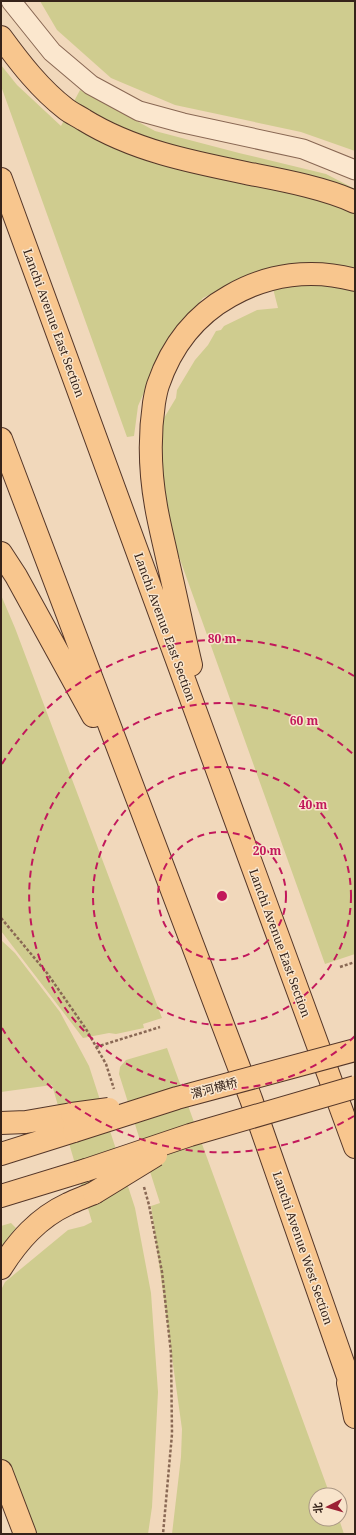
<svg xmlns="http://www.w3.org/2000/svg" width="356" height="1535" font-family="'Noto Serif','Noto Sans SC',serif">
<rect width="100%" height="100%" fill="#f1d8bb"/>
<path fill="#cfcc8f" d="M 40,1 L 355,1 L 355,151 L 301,132 L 175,105 L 111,78 L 57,30 Z
M 1,65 L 17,85 L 61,126 L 80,90 L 155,131 L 239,153 L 326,174 L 355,189 L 355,954 L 325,964 L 163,512 L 161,423 L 176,398 L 177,390 L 195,360 L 208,345 L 216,331 L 221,330 L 224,326 L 257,310 L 278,308 L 268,269 L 239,280 L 203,298 L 173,333 L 155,367 L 138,406 L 134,436 L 127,437 L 1,86 Z
M 1,595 L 15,628 L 162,1018 L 143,1024 L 144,1028 L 116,1034 L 109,1033 L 83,1038 L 1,931 Z
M 1,940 L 15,953 L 60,1012 L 89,1066 L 135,1208 L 151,1293 L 158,1392 L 152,1507 L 148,1534 L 25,1534 L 1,1471 L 1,1290 L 5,1282 L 68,1230 L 84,1226 L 92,1222 L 52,1085 L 1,1092 Z
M 167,1048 L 330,1495 L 316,1495 L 316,1519 L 339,1519 L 344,1534 L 172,1534 L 181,1457 L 182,1429 L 151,1206 L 160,1203 L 119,1074 L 120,1067 L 126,1060 Z
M 11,1223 L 16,1228 L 1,1248 L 1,1226 Z"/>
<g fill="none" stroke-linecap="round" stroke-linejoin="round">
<defs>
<path id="minor" d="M 11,1 L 52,52 L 91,85 L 139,111 L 183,123 L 303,149 L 355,170"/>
<path id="primary" d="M 1,37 C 20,63 40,89 66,109 C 71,113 78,116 84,120 C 136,152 197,163 256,175 C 287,181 327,189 355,202
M 1,179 L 355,1147
M 1,439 L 251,1099 L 355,1397
M 1,553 L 16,576 L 93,716
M 191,665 C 183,631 176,596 168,562 C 164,543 159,524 156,506 C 150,472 149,437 154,403 C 155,397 156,391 158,385 C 171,347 194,316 230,296 C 268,274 312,268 355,280
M 1,1123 L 26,1122 L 72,1114
M 1,1154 L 74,1131
M 1,1196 L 86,1170
M 1,1268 C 18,1241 38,1218 68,1204 C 76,1200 85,1197 94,1193
M 348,1383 L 355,1417
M 1,1471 L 25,1534"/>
</defs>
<use href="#minor" stroke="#896854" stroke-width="21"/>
<use href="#primary" stroke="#553729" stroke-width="24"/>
<path stroke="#896854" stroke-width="2.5" stroke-dasharray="3 2" stroke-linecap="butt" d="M 1,918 L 47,973 L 86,1029 L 106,1064 L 114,1089
M 340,967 L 355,962
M 96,1047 L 160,1027
M 144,1187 L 149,1205 L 162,1272 L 171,1353 L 172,1434 L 163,1534"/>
<use href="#minor" stroke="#fbe7ce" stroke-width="19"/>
<use href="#primary" stroke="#f8c68e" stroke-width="22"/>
<defs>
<path id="primary-bridge" d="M 72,1114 L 109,1109
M 74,1131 L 177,1098 L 355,1050
M 86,1170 L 190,1135 L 355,1087
M 94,1193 L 156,1155"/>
</defs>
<use href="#primary-bridge" stroke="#553729" stroke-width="24" stroke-linecap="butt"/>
<use href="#primary-bridge" stroke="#f8c68e" stroke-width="22"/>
</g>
<g fill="none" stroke="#c2185b" stroke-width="2" stroke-dasharray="7 5">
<circle cx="222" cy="896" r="64"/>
<circle cx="222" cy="896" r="129"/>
<path d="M355 1036A193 193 0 1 1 355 756"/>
<path d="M354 1116A257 257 0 0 1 2 1028M2 764A257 257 0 0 1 354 676"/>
</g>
<g text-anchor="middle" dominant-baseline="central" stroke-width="3" stroke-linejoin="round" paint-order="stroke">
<g font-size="12" fill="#36231a" stroke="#f8e4cb">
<text transform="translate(54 323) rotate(70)">Lanchi Avenue East Section</text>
<text transform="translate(165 627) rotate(70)">Lanchi Avenue East Section</text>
<text transform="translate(280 943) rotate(70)">Lanchi Avenue East Section</text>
<text transform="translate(214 1088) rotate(-15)">渭河横桥</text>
<text transform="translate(303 1248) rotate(71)">Lanchi Avenue West Section</text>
</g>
</g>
<circle cx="222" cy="896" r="6" fill="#c2185b" stroke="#f8e4cb" stroke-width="2"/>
<g font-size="12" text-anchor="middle" font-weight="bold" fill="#c2185b" stroke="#f8e4cb" stroke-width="3" stroke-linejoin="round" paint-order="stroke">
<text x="222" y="643">80 m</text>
<text x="304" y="725">60 m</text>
<text x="313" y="809">40 m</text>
<text x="267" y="855">20 m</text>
</g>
<rect width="356" height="1535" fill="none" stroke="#36231a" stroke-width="4"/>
<g transform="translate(328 1507) rotate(264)"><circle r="19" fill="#f8e4cb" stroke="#aa9784"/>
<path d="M0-3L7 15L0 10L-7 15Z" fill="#9c2034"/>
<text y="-6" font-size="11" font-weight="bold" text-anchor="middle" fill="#36231a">北</text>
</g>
</svg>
